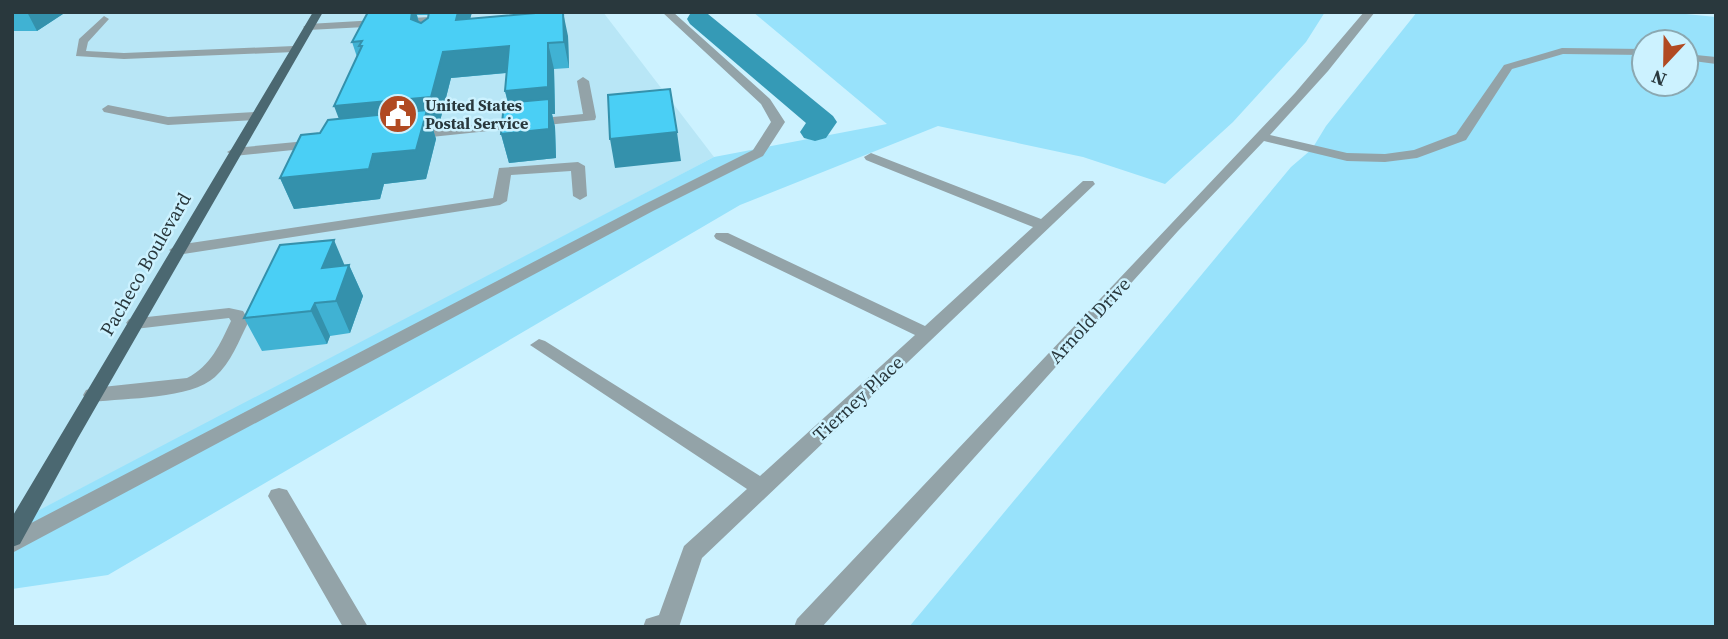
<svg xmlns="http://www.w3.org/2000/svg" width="1728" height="639" font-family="'Source Serif 4',serif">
<rect width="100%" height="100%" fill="#ccf2ff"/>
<path fill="#b8e6f6" d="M 12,12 L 603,12 L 714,157 L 292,380 L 24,518 L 12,521 Z"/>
<path fill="#98e2fb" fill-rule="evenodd" d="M 753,12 L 1325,12 L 1306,42 L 1233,122 L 1165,184 L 1083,157 L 938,126 L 740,205 L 108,575 L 12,589 L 12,521 L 24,518 L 714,157 L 887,124 Z
M 1417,12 L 1666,12 L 1716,17 L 1716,627 L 909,627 L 1291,167 L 1312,149 L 1326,126 ZM 1644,42 L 1686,42 L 1686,84 L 1644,84 Z"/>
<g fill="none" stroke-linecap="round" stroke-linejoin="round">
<path fill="#359ab6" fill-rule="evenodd" d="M 696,12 L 708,14 L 833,116 L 837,122 L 826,138 L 815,141 L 804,138 L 800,132 L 806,123 L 690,24 L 687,19 L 690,14 Z"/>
<path fill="#93a3a8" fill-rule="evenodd" d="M 662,12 L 673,12 L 770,99 L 785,122 L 763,156 L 653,211 L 12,553 L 12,533 L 643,205 L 753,150 L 771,122 L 761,104 Z
M 1364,12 L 1375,12 L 1328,71 L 1270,135 L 1347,153 L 1385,154 L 1414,150 L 1456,134 L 1504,65 L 1562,48 L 1644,49 L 1644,55 L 1563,54 L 1512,69 L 1466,140 L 1417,158 L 1385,162 L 1347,161 L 1264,141 L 1178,231 L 822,627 L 794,627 L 797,619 L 1295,93 Z
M 104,16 L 109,19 L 88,42 L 86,51 L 124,53 L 294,46 L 300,49 L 294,52 L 124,59 L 76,56 L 79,39 Z
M 429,17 L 434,20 L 433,38 L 427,41 L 421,38 L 423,24 L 308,30 L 303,27 L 308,24 Z
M 1686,54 L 1716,57 L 1716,64 L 1686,60 Z
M 583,77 L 589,81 L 596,117 L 595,120 L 412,139 L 405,135 L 412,131 L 583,114 L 577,81 Z
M 108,105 L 168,117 L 255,112 L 261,116 L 255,120 L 168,125 L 104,112 L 102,109 Z
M 317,140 L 322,141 L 322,147 L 234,156 L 227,152 L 234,148 Z
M 871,153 L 1041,219 L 1083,181 L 1093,181 L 1095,184 L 702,558 L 679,627 L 643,627 L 646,619 L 659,615 L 684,546 L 747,489 L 530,345 L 539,339 L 545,341 L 760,476 L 915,335 L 716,239 L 714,236 L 716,233 L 728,233 L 925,326 L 1033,227 L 866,160 L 864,157 Z
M 578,162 L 585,166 L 587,196 L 580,200 L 573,196 L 571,171 L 511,175 L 507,201 L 500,205 L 177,255 L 169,250 L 177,245 L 493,198 L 499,168 Z
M 229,308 L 243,311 L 249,321 C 239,340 231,363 215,377 C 191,399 126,398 93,402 L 86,400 L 83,395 L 86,390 L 93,388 L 187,378 C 211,366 220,344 231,321 L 229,318 L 135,329 L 126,323 L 129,319 Z
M 279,488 L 287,490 L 368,627 L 343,627 L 268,496 L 271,490 Z"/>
<path fill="#4b6871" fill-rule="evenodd" d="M 313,12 L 323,12 L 78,438 L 20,544 L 12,547 L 12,517 Z"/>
</g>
<path fill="#40b2d3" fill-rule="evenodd" d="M 12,12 L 66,12 L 37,31 L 12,31 Z
M 368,12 L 472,12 L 470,19 L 568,36 L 569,68 L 554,69 L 555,114 L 552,114 L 555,127 L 556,158 L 509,163 L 501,134 L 508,103 L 505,91 L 507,73 L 451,78 L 439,125 L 432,126 L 436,139 L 426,179 L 384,184 L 380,199 L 294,209 L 280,178 L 320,133 L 339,119 L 357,57 L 352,42 ZM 417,15 L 428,15 L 428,18 L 421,23 L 419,22 Z
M 345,265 L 349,265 L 363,296 L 350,333 L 330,336 L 327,344 L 262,351 L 244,318 Z"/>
<path fill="#3491ac" d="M 27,12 L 66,12 L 37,31 Z
M 412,12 L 416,12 L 420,27 L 411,19 Z
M 458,12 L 472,12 L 463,45 L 456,20 Z
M 563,12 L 568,36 L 569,68 L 564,42 Z
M 548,43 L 554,69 L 555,114 L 552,114 L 555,127 L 556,158 L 509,163 L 501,134 L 512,118 L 505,91 Z
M 509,46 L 516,72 L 451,78 L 439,125 L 432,126 L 436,139 L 426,179 L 384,184 L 380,199 L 294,209 L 280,178 L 345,135 L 334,106 L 443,52 Z
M 677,132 L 681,161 L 615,168 L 610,139 Z
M 334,240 L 347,271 L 349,265 L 363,296 L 350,333 L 322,268 Z
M 315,303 L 330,336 L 327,344 L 311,311 Z"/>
<path fill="#4acff5" stroke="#3491ac" stroke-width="2" d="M 368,12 L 412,12 L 411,19 L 421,23 L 428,18 L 429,12 L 458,12 L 456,20 L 547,12 L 563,12 L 564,42 L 548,43 L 548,87 L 505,91 L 509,46 L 443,52 L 431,97 L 334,106 L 362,46 L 359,46 L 362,41 L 352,42 Z
M 670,89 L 677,132 L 610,139 L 608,95 Z
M 549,99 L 549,129 L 501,134 L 504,103 Z
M 427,110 L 416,150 L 373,154 L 369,169 L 280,178 L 301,135 L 320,133 L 328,120 Z
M 334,240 L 322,268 L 349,265 L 336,301 L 315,303 L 311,311 L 244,318 L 280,245 Z"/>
<defs>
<symbol id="civic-disc" viewBox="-11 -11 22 22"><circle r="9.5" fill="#b14a22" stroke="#ccf2ff"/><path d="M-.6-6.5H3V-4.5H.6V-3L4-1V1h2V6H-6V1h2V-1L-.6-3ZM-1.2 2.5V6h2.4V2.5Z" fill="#fff"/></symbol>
</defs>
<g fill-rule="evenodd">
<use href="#civic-disc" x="376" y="92" width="44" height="44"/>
</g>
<g text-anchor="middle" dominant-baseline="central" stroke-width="5" stroke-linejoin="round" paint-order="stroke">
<g font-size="16" font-weight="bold" fill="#29383d" stroke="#ccf2ff" text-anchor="start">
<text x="425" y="105">United States<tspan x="425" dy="18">Postal Service</tspan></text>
</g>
<g font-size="19" fill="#29383d" stroke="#ccf2ff">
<text transform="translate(145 264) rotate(-60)">Pacheco Boulevard</text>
<text transform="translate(1089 320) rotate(-47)">Arnold Drive</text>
<text transform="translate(858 398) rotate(-43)">Tierney Place</text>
</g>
</g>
<rect width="1728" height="639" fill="none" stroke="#29383d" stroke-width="28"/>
<g transform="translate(1665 63) rotate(202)"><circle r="33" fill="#ccf2ff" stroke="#8ba8b1" stroke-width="2"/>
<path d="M0-5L12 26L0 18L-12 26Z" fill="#b14a22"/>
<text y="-10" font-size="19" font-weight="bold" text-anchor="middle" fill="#29383d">N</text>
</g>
</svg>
